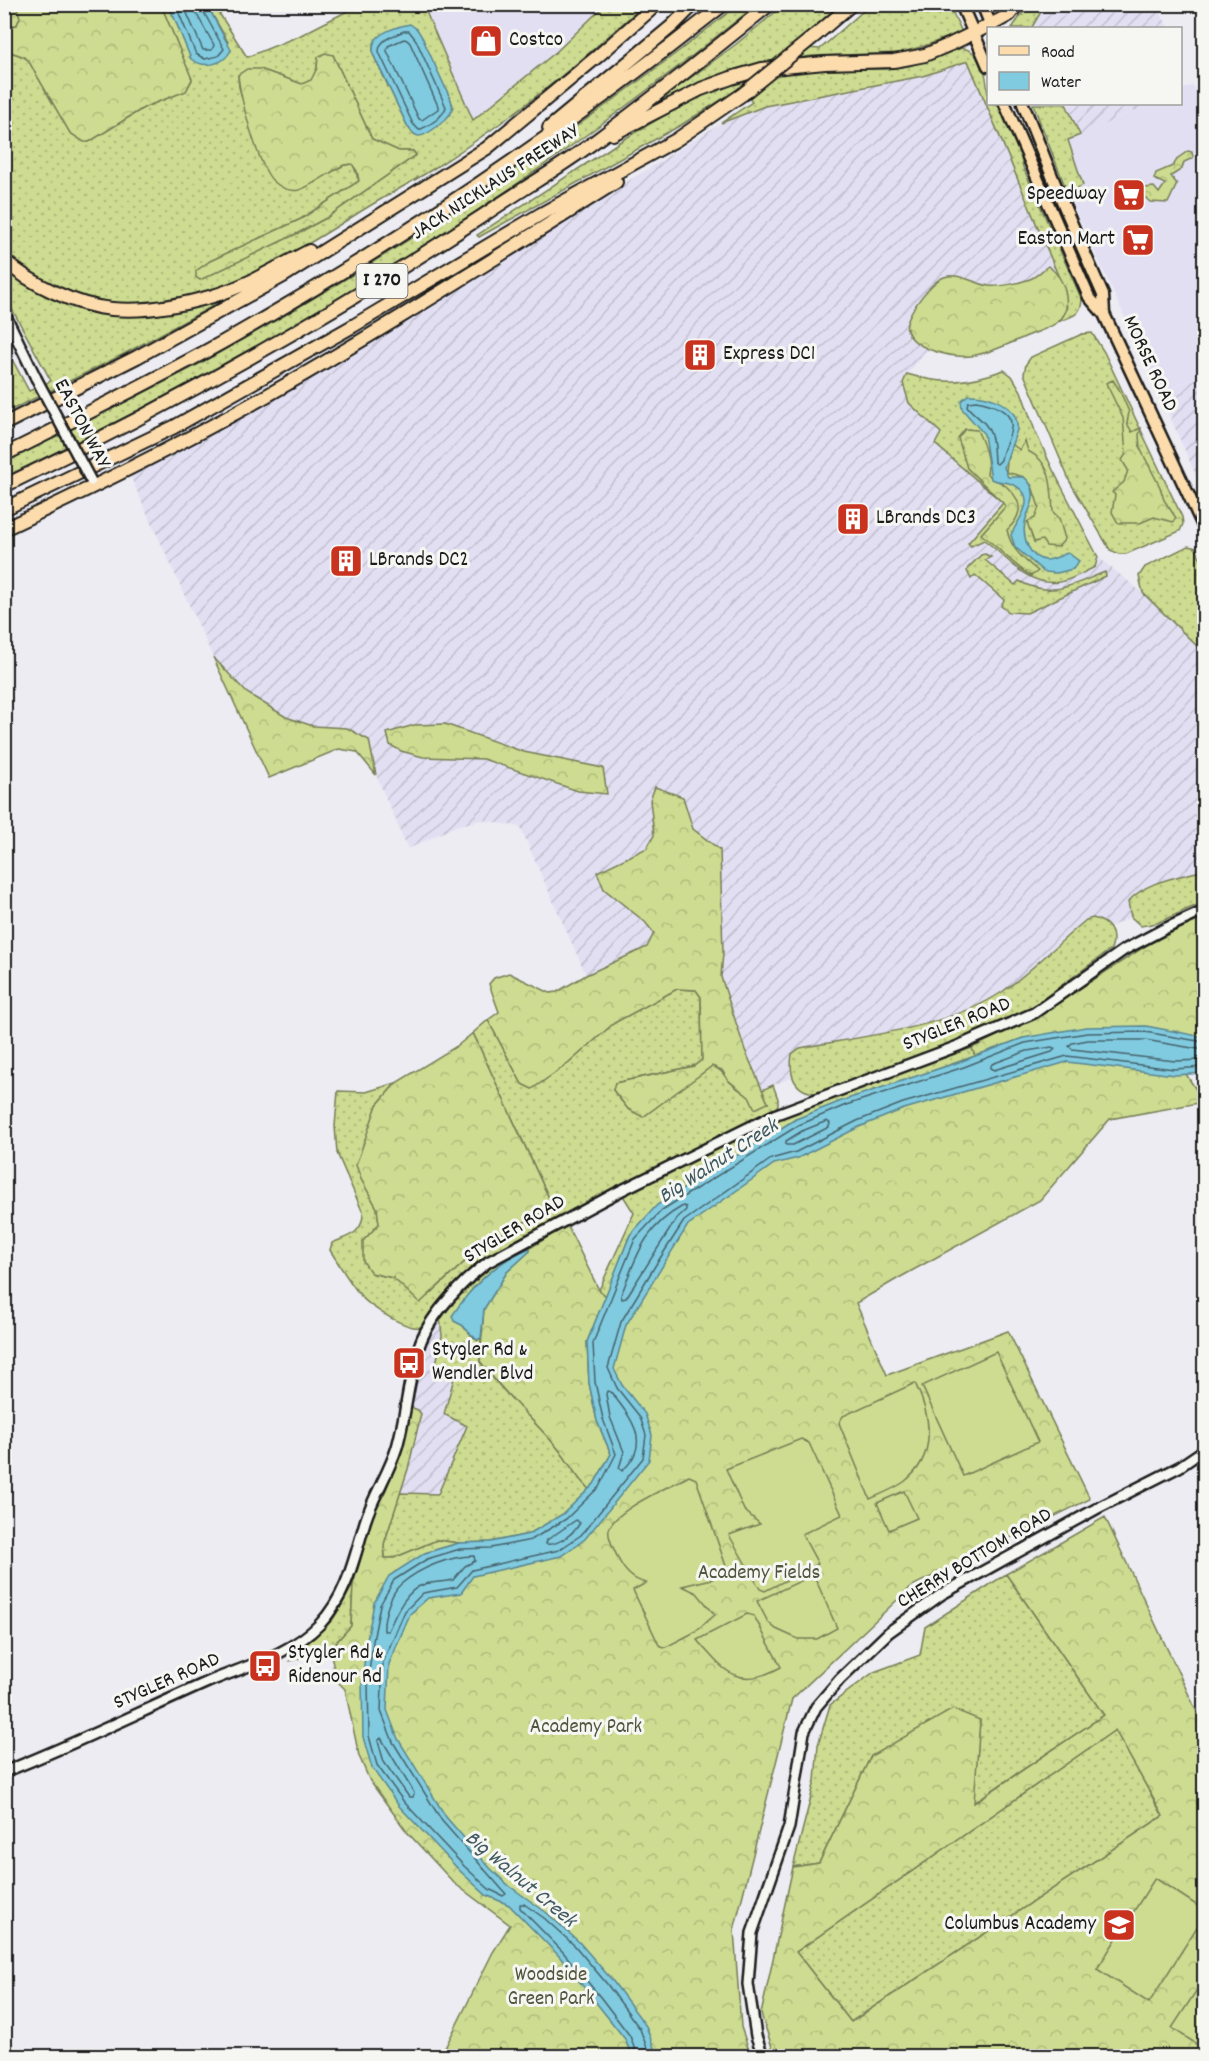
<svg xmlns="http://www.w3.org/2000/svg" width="1209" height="2061" font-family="Dekko,sans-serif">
<defs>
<pattern id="industrial-furrows" width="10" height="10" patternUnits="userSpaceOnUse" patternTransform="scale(1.5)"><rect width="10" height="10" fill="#e3dff3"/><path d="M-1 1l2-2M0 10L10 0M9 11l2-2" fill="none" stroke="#c2bfd0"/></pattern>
<pattern id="grass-dots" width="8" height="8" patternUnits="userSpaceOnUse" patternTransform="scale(1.5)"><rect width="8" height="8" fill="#cddc90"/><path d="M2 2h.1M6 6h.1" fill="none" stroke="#afbc7c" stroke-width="1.8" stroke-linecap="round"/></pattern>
<pattern id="forest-crowns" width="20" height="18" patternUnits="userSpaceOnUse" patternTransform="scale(1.5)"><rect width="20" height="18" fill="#cddc90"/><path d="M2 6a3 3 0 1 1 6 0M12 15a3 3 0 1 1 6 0" fill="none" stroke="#afbc7c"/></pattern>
</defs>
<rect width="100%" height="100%" fill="#edecf2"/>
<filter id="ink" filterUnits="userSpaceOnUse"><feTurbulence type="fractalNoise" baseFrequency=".0167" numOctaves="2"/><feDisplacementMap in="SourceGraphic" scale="12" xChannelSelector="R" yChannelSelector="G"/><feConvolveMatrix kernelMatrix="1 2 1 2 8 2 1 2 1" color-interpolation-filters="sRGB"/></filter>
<g filter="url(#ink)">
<path fill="#e3dff3" d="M 423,5 L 605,5 L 556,52 L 473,121 Z
M 1193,85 L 1204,109 L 1204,373 L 1160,394 L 1068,194 L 1083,184 L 1068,140 L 1150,104 L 1180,104 L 1181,90 Z"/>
<path fill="url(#industrial-furrows)" d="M 1157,4 L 1168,28 L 1033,28 L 1032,27 L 1045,5 Z
M 968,61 L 1057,272 L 1048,266 L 1031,279 L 990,286 L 965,278 L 912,338 L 928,349 L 905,377 L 924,418 L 941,433 L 936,444 L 1003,503 L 984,540 L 1028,577 L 1042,581 L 1059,582 L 1069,579 L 1095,567 L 1098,557 L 1143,593 L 1204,653 L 1204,870 L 1149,886 L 1128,902 L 1131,917 L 1110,927 L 1103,921 L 1060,941 L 1027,972 L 1001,992 L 967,1011 L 790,1068 L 793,1077 L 762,1090 L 745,1050 L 721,977 L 723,953 L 720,850 L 693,829 L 683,797 L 650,800 L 654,835 L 647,848 L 597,872 L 654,933 L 647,947 L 586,975 L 520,827 L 481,820 L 456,826 L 408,849 L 376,775 L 369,740 L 347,728 L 313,726 L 286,717 L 247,693 L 213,657 L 130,476 L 234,422 L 332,366 L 721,123 L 765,106 L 923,76 Z
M 1066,104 L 1150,104 L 1080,135 Z
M 1204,373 L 1204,494 L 1160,394 Z
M 440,1318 L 442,1336 L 436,1364 L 456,1371 L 467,1426 L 438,1495 L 400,1493 L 408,1469 L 418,1410 L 410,1407 L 417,1368 L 424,1343 Z"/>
<path fill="url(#grass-dots)" stroke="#747c56" stroke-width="1.5" fill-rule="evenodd" d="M 5,5 L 16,5 L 20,17 L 17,25 L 5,27 Z
M 161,5 L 169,5 L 191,58 L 228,42 L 207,5 L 214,5 L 247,57 L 299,36 L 359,5 L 423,5 L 473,120 L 556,52 L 605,5 L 643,5 C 578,65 508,122 433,169 C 407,185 380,199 355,215 C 311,243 268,269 219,288 C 203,295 186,302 168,304 C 159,305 149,304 141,304 C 86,304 45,289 5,253 L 5,50 L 22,56 L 28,60 L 70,133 L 89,142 L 145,107 L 186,91 L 192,80 ZM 417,29 L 451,100 L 453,108 L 414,135 L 408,127 L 373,54 L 373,44 ZM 333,55 L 372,139 L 399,151 L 413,151 L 416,155 L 326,218 L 298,233 L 200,280 L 196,277 L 210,261 L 301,219 L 359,181 L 353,164 L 344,165 L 299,190 L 257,147 L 239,87 L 238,75 L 260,69 L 302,84 L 312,80 L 317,68 L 318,57 Z
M 738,5 L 756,5 C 578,150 385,279 183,388 C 125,419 65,448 5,477 L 5,462 C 70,430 135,398 199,364 C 388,260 569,139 738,5 Z
M 784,5 L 839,5 L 792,47 L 820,49 L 870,5 L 949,5 L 962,32 L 924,46 L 899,53 L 812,56 L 762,63 L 736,69 L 706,80 L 668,99 L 666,96 L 735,45 Z
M 1028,5 L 1045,5 L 1032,27 L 1033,28 L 1012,28 Z
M 962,48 C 986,52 988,83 988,104 L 999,104 L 1018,147 L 1023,167 L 1082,300 C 1081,315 1073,316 1060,321 L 1067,309 L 1065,292 L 968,61 L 923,76 L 765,106 L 721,123 L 752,102 L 740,88 L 681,125 L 479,237 L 477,235 L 621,141 L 680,106 L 719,88 L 796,70 L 885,69 L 909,66 Z
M 1033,104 L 1066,104 L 1080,135 L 1068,140 L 1083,185 L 1068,194 Z
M 5,264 L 96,310 L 223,297 L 224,300 L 122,355 L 5,413 L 4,344 L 29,391 L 51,381 L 5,296 Z
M 1092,333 L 1104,352 L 1182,517 L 1183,524 L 1180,531 L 1126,554 L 1119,554 L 1110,550 L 1070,482 L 1024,374 L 1026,364 L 1031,357 L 1082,334 Z
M 1004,370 L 1012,376 L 1021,391 L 1035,431 L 1053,470 L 1098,557 L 1095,567 C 1084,572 1072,580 1060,582 C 1026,587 1008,557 984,540 L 971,546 L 968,543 L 1003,503 L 935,444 L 941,433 L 909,403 L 903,383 L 907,374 C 943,385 968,383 1004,370 Z
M 1188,546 L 1196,548 L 1204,567 L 1204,653 L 1143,593 L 1139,576 L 1145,567 Z
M 985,554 L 991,557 L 985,560 L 1015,585 L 1019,581 C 1051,599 1074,584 1105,572 L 1106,576 L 1027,613 L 1009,612 L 1001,606 L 1004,600 L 975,575 L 971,579 L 967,571 L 968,568 L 981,555 Z
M 1204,870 L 1204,902 L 1157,923 L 1141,926 L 1131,917 L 1128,902 C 1145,881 1179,877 1204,870 Z
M 1093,918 C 1109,922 1117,933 1111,949 L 1021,1015 L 964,1040 L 817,1093 C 793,1092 789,1074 792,1054 L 800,1048 C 863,1036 948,1028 1002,992 C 1032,971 1058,943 1086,920 Z
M 677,989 L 696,990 L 701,997 L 702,1060 L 694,1066 L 615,1083 L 613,1090 L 628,1109 L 684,1086 L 712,1066 C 724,1071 722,1074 730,1082 C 741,1093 753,1099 768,1103 L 762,1090 L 773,1085 L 778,1099 L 778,1105 L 770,1113 L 707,1142 L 502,1248 C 484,1259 469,1270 455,1286 C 447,1297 435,1319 425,1326 C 412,1334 369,1307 361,1296 C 349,1282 340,1266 330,1250 L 332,1243 C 348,1236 363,1234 363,1213 L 337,1153 L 335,1126 L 338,1091 L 366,1092 L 396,1083 L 377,1105 L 361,1179 L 377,1208 L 379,1224 L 363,1241 L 371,1273 L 393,1278 L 428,1296 L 472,1255 L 494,1238 L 553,1207 L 473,1033 L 488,1020 L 522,1084 L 532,1089 L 569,1063 L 614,1023 Z
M 972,1048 L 975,1056 L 796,1119 L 658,1205 L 630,1235 L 606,1296 L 599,1290 L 634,1213 L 622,1194 L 757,1127 L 800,1109 Z
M 565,1223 L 567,1225 C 526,1250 469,1273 454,1321 L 462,1325 L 475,1339 L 478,1340 L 481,1338 L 480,1362 C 502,1392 530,1416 555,1445 C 568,1459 574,1476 589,1489 L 563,1514 L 529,1534 L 490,1542 L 459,1543 L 437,1540 L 394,1558 L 385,1558 L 384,1544 L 400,1493 L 438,1494 L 467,1426 L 444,1414 L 456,1371 L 436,1364 L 442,1336 L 440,1318 C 451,1304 460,1290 473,1278 C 494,1258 539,1238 565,1223 Z
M 1006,1574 L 1104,1715 L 973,1803 L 980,1721 L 871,1756 L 819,1863 L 793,1867 L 815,1781 L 818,1745 L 830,1705 L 874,1672 L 920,1655 L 925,1627 Z
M 353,1585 L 351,1626 L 330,1649 L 290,1661 L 292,1653 L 314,1638 L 333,1619 Z
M 1115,1730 L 1163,1816 L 851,2022 L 796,1952 Z"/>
<path fill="url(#forest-crowns)" stroke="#747c56" stroke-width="1.5" fill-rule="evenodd" d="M 16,5 L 161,5 L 192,79 L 186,91 L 145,107 L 89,142 L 84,142 L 70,133 L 28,60 L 22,56 L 5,50 L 5,27 L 17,25 L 20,17 Z
M 325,53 L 333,55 L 372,139 L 399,151 L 413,151 L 416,155 L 326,218 L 298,233 L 200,280 L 196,277 L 196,271 L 210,261 L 301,219 L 359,181 L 357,171 L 352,164 L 344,165 C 332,171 310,187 299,190 C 290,192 280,187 273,181 C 258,166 240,97 238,75 L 247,69 L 260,69 L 302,84 L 311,80 L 317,68 L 318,57 Z
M 1188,151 L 1192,152 L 1193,158 L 1184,162 L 1182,169 L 1171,176 L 1177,184 L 1168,203 L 1150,202 L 1142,194 L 1145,188 L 1154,187 L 1159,193 L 1165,184 L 1154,179 L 1156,173 L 1173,166 L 1178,158 Z
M 1048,266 C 1058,273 1064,283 1066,296 C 1070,324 1049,327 1027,336 C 1009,344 990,353 971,356 C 953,358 913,350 907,330 C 903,317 927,289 937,281 C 954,268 972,283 989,286 C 1000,287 1019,283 1030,279 C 1036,277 1042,270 1048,266 Z
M 1113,380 L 1120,391 L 1129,412 L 1127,423 L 1132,432 L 1141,428 L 1139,435 L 1140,448 L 1160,487 L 1164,500 L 1176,518 L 1173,522 L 1154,517 L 1140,523 L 1118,523 L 1112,512 L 1115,495 L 1112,492 L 1124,482 L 1128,470 L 1122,460 L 1126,454 L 1123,418 L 1106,383 Z
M 965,429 L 977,430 C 983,442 990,460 987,474 C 994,480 1002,482 1008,488 C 1024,503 1022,516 1007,530 C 1011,549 1024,560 1038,571 L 1031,576 C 1012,564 998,547 981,534 L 1006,506 L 967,468 L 958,438 Z
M 1025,441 L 1028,451 C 1053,463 1051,487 1053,512 L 1059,518 L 1065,539 L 1058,547 L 1046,546 L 1042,540 L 1034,542 L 1027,522 L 1035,518 L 1039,507 L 1032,486 L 1024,477 L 1006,472 L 1007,461 L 1011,444 L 1020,450 Z
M 213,657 L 247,693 L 286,717 L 313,726 L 347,728 L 369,740 L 376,775 L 357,752 L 339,749 L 269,778 Z
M 445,724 L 524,752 L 603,768 L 607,794 L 578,791 L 483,759 L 423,757 L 401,751 L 390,745 L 387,733 L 414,725 Z
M 655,787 L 683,797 L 693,829 L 720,850 L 723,953 L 721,977 L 745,1050 L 768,1103 L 755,1109 L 750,1098 L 728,1080 L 722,1070 L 712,1066 L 643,1117 L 628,1109 L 613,1090 L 615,1083 L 694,1066 L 702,1060 L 701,997 L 696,990 L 677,989 L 614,1023 L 569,1063 L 532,1089 L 522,1084 L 488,1020 L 499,1012 L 489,984 L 494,978 L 509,973 L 550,993 L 557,992 L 586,975 L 647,947 L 654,933 L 645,922 L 604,889 L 597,872 L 647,848 L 654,835 L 650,800 Z
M 1204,916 L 1204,1037 L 1023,1038 L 975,1056 L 972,1048 L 1039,1015 L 1147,945 Z
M 473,1033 L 553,1207 L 494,1238 L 472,1255 L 420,1303 L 393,1278 L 371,1273 L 363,1261 L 363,1241 L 379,1224 L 377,1208 L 361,1179 L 356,1165 L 377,1105 L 396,1083 L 457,1046 Z
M 1166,1043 L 1204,1102 L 1110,1119 L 1040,1200 L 897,1279 L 856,1303 L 887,1375 L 1008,1331 L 1090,1499 L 912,1586 L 792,1699 L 734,1930 L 741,2027 L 751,2056 L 441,2056 L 493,1952 L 510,1925 L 454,1883 L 407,1832 L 370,1781 L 359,1756 L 345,1689 L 336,1680 L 330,1649 L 351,1626 L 353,1585 L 373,1514 L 386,1490 L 402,1446 L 410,1407 L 418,1410 L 421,1414 L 408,1469 L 384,1544 L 385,1558 L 394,1558 L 437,1540 L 459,1543 L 425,1553 L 374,1603 L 373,1611 L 543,1540 L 618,1469 L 604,1372 L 681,1206 L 958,1074 Z
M 567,1225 L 599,1290 L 606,1296 L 587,1342 L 589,1383 L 597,1421 L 611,1454 L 594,1484 L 589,1489 C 574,1476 568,1459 555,1445 C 530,1416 502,1392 480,1361 L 484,1309 L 507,1272 L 530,1251 L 530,1248 Z
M 1105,1517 L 1204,1727 L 1204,2056 L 775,2056 L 761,2014 L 793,1867 L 819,1863 L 871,1756 L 953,1709 L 980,1720 L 974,1803 L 1104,1715 L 1006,1574 ZM 1115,1730 L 1163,1816 L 851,2022 L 796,1952 Z"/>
<path fill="#cddc90" stroke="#747c56" stroke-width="1.5" d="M 996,1352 L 1038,1442 L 963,1476 L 922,1386 Z
M 915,1383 C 931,1416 938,1456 904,1482 C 894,1489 881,1494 870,1499 L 839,1423 L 843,1416 Z
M 801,1439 L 809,1443 L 842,1515 L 802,1534 L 818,1564 L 765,1591 L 760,1589 L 729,1535 L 760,1524 L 744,1510 L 726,1469 Z
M 689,1476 L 696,1479 L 727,1569 L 712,1579 L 682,1586 L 697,1593 L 715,1615 L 693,1633 L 664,1648 L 659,1645 L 633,1590 L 646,1583 C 632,1580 623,1570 617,1556 C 614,1549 607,1537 609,1530 C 612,1511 671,1486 689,1476 Z
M 904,1491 L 917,1518 L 889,1530 L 877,1503 Z
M 809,1577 L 816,1580 L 837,1628 L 817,1639 L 798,1639 L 776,1629 L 768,1622 L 757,1601 Z
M 747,1614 L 754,1616 L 781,1667 C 738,1691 724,1671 697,1640 Z
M 1155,1878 L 1204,1910 L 1204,1916 L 1149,2003 L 1097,1969 Z
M 1204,1979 L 1204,2049 L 1172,2028 Z"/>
<path fill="#81cbe1" stroke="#598592" stroke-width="1.5" d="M 169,5 L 207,5 L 231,50 C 224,65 204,69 191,59 Z
M 410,24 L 417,29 L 422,37 L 451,100 C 452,103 453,107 452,110 C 450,118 427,136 419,136 C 414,136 411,131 408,127 L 373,54 C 373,52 373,45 374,43 C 378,32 399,26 410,24 Z
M 968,395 C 988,394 1020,405 1017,430 L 1004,467 L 1008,477 L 1024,477 C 1030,482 1034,488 1033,497 C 1033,506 1026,514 1025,523 C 1022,537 1029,559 1046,560 C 1053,560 1061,555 1068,553 L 1079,561 L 1073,569 L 1057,573 L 1044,572 L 1015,547 L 1011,535 C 1017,520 1040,498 1014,485 C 1007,481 999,483 991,479 L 984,434 L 962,409 L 961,401 Z
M 1146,1026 L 1204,1037 L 1204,1073 L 1175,1075 L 1067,1062 L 904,1109 L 859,1127 L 798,1158 L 774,1164 L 688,1225 L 626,1325 L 614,1369 L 622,1385 L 645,1414 L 652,1435 L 649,1460 L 585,1539 L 561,1556 L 473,1576 L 461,1593 L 428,1598 L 410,1614 L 389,1664 L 387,1710 L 398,1739 L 446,1817 L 490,1868 L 508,1885 L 547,1913 L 579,1942 L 612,1980 L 646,2026 L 657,2056 L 632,2056 L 625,2039 L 559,1956 L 509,1905 L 486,1895 L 460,1871 L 399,1806 L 372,1768 L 363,1737 L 362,1681 L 367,1640 L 374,1603 L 389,1576 L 425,1553 L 459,1543 L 491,1542 L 529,1534 L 563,1514 L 594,1484 L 611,1454 L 597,1421 L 589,1383 L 587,1342 L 630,1235 L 657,1205 L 796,1119 L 844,1100 L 962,1061 L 1023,1038 L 1086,1027 Z
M 530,1248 L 530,1251 L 507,1272 L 484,1309 L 481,1338 L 477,1340 L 462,1325 L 454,1321 L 452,1316 C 470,1288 498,1260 530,1248 Z"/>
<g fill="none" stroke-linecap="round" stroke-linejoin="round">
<path stroke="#44626b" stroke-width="1.5" d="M 175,4 L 196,54 L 205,59 L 218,56 L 224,49 L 202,9 L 202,4
M 183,4 L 203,50 L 212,50 L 214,45 L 196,13 L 194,4
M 404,31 L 409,31 L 416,40 L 446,107 C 443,117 429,126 419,130 L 413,124 L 379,52 C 379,39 393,36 404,31 Z
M 404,39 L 407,40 L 410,43 L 438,106 L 438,109 L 422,120 L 419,119 L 387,51 L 388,46 Z
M 976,401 C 989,403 1014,410 1011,428 C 1010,439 1002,449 1001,460 L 997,464 L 994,462 C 993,449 994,435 985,424 C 979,417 972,413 967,406 L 968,402 Z
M 1204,1042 L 1145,1032 L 1087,1033 L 1025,1043 L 964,1067 L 846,1105 L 799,1125 L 662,1210 L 635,1239 L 593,1343 L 595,1382 L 603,1419 L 616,1454 L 599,1487 L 566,1519 L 531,1540 L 491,1548 L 460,1549 L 427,1559 L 394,1580 L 380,1605 L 373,1641 L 368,1681 L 369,1736 L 377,1765 L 404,1802 L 464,1866 L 489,1889 L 503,1896 L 506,1894 L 442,1821 L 393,1742 L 381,1711 L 383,1662 L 405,1611 L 423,1593 L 457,1587 L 472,1570 L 559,1550 L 581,1535 L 643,1458 L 646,1435 L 640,1417 L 617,1388 L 608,1368 L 621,1322 L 655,1266 L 684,1221 L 771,1159 L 796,1152 L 857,1121 L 903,1103 L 1067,1056 L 1174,1069 L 1204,1067
M 1052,1047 L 1055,1049 L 1052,1052 L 994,1070 L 990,1068 L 992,1064 L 1027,1051 Z
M 1204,1050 L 1145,1040 L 1088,1040 L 1072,1043 L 1069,1046 L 1072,1049 L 1175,1061 L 1204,1060
M 827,1121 L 830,1123 L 829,1127 L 793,1145 L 786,1145 L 786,1141 L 802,1131 Z
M 683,1206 L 686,1207 L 686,1210 L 677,1218 L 626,1298 L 622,1299 L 621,1295 C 637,1256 643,1228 683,1206 Z
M 607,1391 L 611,1392 C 631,1418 653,1443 622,1471 L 619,1468 L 624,1452 L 610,1417 L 606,1394 Z
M 576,1520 L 580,1523 C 574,1533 558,1546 546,1544 L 547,1540 Z
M 474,1556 L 475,1561 L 465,1566 L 453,1580 C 444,1582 434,1582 425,1584 C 406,1589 395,1615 388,1631 L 384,1631 C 383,1617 390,1594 401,1584 C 420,1568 449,1556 474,1556 Z
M 381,1738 L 414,1793 L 413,1797 L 409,1797 L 384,1762 L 378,1741 Z
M 637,2056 L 630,2036 L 601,1998 L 563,1952 L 520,1908 L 520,1904 L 524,1904 L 544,1918 L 575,1946 L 607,1984 L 640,2029 L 650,2056"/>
<defs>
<path id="secondary" d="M 4,312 L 36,378
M 4,1772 C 73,1745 140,1712 208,1682 C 246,1666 290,1655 320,1624 C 347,1595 354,1559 365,1522 C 373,1496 389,1473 397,1447 C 407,1412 408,1375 421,1341 C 432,1313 465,1279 488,1262 L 620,1191 L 774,1115 L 958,1046 L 1034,1013 L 1124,950 L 1164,929 L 1204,911
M 763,2056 L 756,2036 L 748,1984 L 752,1933 L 789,1827 L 804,1732 L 816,1707 L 840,1679 L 889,1632 L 942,1594 L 1096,1509 L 1179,1467 L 1204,1450"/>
<path id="primary" d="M 961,4 L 988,66
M 982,4 L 992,28
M 1005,104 L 1089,297 L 1104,314 L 1204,528
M 1023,104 L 1064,206 L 1103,295 L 1104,314"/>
<path id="highway" d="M 817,34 L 852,4
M 549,128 L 672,26 L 694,4
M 613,134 L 701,89 L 731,78 L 762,69 L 825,63 L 894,61 L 910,58 L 925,55 L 951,44 L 998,21 L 1009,15 L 1018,4
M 4,260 C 30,284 77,306 112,309 C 144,312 182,305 213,296 C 247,286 278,267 309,251
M 4,424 L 137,357 L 285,275 L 487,148 L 598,56 L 657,4
M 4,455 C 78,418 151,382 223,342 C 398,243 566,130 724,4
M 4,486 C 171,406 330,316 484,215 C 519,191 556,170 590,145 C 651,100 711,52 770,4
M 4,509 L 174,427 L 353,326 L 541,214 L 676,140 L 743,94
M 4,529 C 81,493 157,456 232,415 C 363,343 489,262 616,182"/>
</defs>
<use href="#secondary" stroke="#1c1c1c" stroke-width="14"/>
<use href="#primary" stroke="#1c1c1c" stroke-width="15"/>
<use href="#highway" stroke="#1c1c1c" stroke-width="16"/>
<use href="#secondary" stroke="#f6f6f2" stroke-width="9"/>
<use href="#primary" stroke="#fcdcac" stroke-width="10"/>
<use href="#highway" stroke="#fcdcac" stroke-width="12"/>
<defs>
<path id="secondary-bridge" d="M 36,378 L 91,481"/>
<path id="highway-bridge" d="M 743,94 L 817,34"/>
</defs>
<use href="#secondary-bridge" stroke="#1c1c1c" stroke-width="14" stroke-linecap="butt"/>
<use href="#highway-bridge" stroke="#1c1c1c" stroke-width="16" stroke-linecap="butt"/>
<use href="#secondary-bridge" stroke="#f6f6f2" stroke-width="9"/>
<use href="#highway-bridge" stroke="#fcdcac" stroke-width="12"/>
</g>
</g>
<defs>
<symbol id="shop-square" viewBox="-11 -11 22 22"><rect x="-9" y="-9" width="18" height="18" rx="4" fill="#c8321e" stroke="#f6f6f2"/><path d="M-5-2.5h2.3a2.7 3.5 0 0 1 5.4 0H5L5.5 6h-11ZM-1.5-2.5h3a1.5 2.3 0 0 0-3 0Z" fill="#fff"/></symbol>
<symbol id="supermarket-square" viewBox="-11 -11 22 22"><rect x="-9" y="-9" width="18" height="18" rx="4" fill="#c8321e" stroke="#f6f6f2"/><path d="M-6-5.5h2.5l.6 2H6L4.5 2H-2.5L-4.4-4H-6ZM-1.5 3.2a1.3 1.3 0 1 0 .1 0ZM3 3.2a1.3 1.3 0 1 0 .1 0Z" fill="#fff"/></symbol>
<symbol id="building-square" viewBox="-11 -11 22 22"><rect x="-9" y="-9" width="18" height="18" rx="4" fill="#c8321e" stroke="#f6f6f2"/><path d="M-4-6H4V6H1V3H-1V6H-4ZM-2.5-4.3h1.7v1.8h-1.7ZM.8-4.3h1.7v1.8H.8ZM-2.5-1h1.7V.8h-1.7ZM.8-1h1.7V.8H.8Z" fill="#fff"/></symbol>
<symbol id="bus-square" viewBox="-11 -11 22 22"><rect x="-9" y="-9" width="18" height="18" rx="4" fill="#c8321e" stroke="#f6f6f2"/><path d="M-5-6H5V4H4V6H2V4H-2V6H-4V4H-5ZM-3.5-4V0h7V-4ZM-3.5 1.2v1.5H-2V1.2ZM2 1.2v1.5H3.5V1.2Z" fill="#fff"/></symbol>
<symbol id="school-square" viewBox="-11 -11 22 22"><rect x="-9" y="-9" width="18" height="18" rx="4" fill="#c8321e" stroke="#f6f6f2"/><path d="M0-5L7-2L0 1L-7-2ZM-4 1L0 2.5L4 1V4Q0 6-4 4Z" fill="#fff"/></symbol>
</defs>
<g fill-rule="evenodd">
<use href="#shop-square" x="467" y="22" width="38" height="38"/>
<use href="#supermarket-square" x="1110" y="176" width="38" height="38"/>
<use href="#supermarket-square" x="1119" y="221" width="38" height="38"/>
<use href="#building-square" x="681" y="336" width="38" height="38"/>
<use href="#building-square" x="834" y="500" width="38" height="38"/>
<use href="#building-square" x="327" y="542" width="38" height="38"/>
<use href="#bus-square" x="390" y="1344" width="38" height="38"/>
<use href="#bus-square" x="246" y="1647" width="38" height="38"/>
<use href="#school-square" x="1100" y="1906" width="38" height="38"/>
</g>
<g text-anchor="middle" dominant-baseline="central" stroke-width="6" stroke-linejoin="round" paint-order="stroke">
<rect fill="#f6f6f2" stroke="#5d5d5c" stroke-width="1.5" x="356.5" y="264" width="51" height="34" rx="4.5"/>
<g font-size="20" font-weight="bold" fill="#1c1c1c">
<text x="382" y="281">I 270</text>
</g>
<g font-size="21" fill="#1c1c1c" stroke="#f6f6f2" text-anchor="start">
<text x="509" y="41">Costco</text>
<text x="1106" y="195" text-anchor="end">Speedway</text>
<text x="1115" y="240" text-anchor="end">Easton Mart</text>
<text x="723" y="355">Express DC1</text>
<text x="876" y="519">LBrands DC3</text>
<text x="369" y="561">LBrands DC2</text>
<text x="432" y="1351">Stygler Rd &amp;<tspan x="432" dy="24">Wendler Blvd</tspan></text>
<text x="288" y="1654">Stygler Rd &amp;<tspan x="288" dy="24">Ridenour Rd</tspan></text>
<text x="1096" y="1925" text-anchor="end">Columbus Academy</text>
</g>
<g font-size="21" fill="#1c1c1c" stroke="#f6f6f2">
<text transform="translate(496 183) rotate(-33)">JACK NICKLAUS FREEWAY</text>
<text transform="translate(1149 364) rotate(65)">MORSE ROAD</text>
<text transform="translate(81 424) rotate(62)">EASTON WAY</text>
<text transform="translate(957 1025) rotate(-22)">STYGLER ROAD</text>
<text transform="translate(515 1230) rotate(-31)">STYGLER ROAD</text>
<text transform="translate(975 1559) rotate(-31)">CHERRY BOTTOM ROAD</text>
<text transform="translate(167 1682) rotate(-24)">STYGLER ROAD</text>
</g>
<g font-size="21" fill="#51563f" stroke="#f6f6f2">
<text x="759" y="1574">Academy Fields</text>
<text x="586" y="1728">Academy Park</text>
<text x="551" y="1976">Woodside<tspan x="551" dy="24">Green Park</tspan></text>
</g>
<g font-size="22" font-style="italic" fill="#3f5961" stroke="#f6f6f2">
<text transform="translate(719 1162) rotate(-33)">Big Walnut Creek</text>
<text transform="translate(520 1880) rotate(40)">Big Walnut Creek</text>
</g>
</g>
<rect width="1209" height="2061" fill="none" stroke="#f6f6f2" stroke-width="24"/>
<rect x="12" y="12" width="1185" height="2037" fill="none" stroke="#1c1c1c" stroke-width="2" filter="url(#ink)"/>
<rect x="987" y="27" width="195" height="78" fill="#f6f6f2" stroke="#9f9f9c" stroke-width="1.5"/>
<rect x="999" y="46" width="30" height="9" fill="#fcdcac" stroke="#9f9f9c" stroke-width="1.5"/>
<text x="1041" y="57" font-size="18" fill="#1c1c1c">Road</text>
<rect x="999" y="72" width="30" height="18" fill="#81cbe1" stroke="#9f9f9c" stroke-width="1.5"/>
<text x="1041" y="87" font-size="18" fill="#1c1c1c">Water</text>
</svg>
